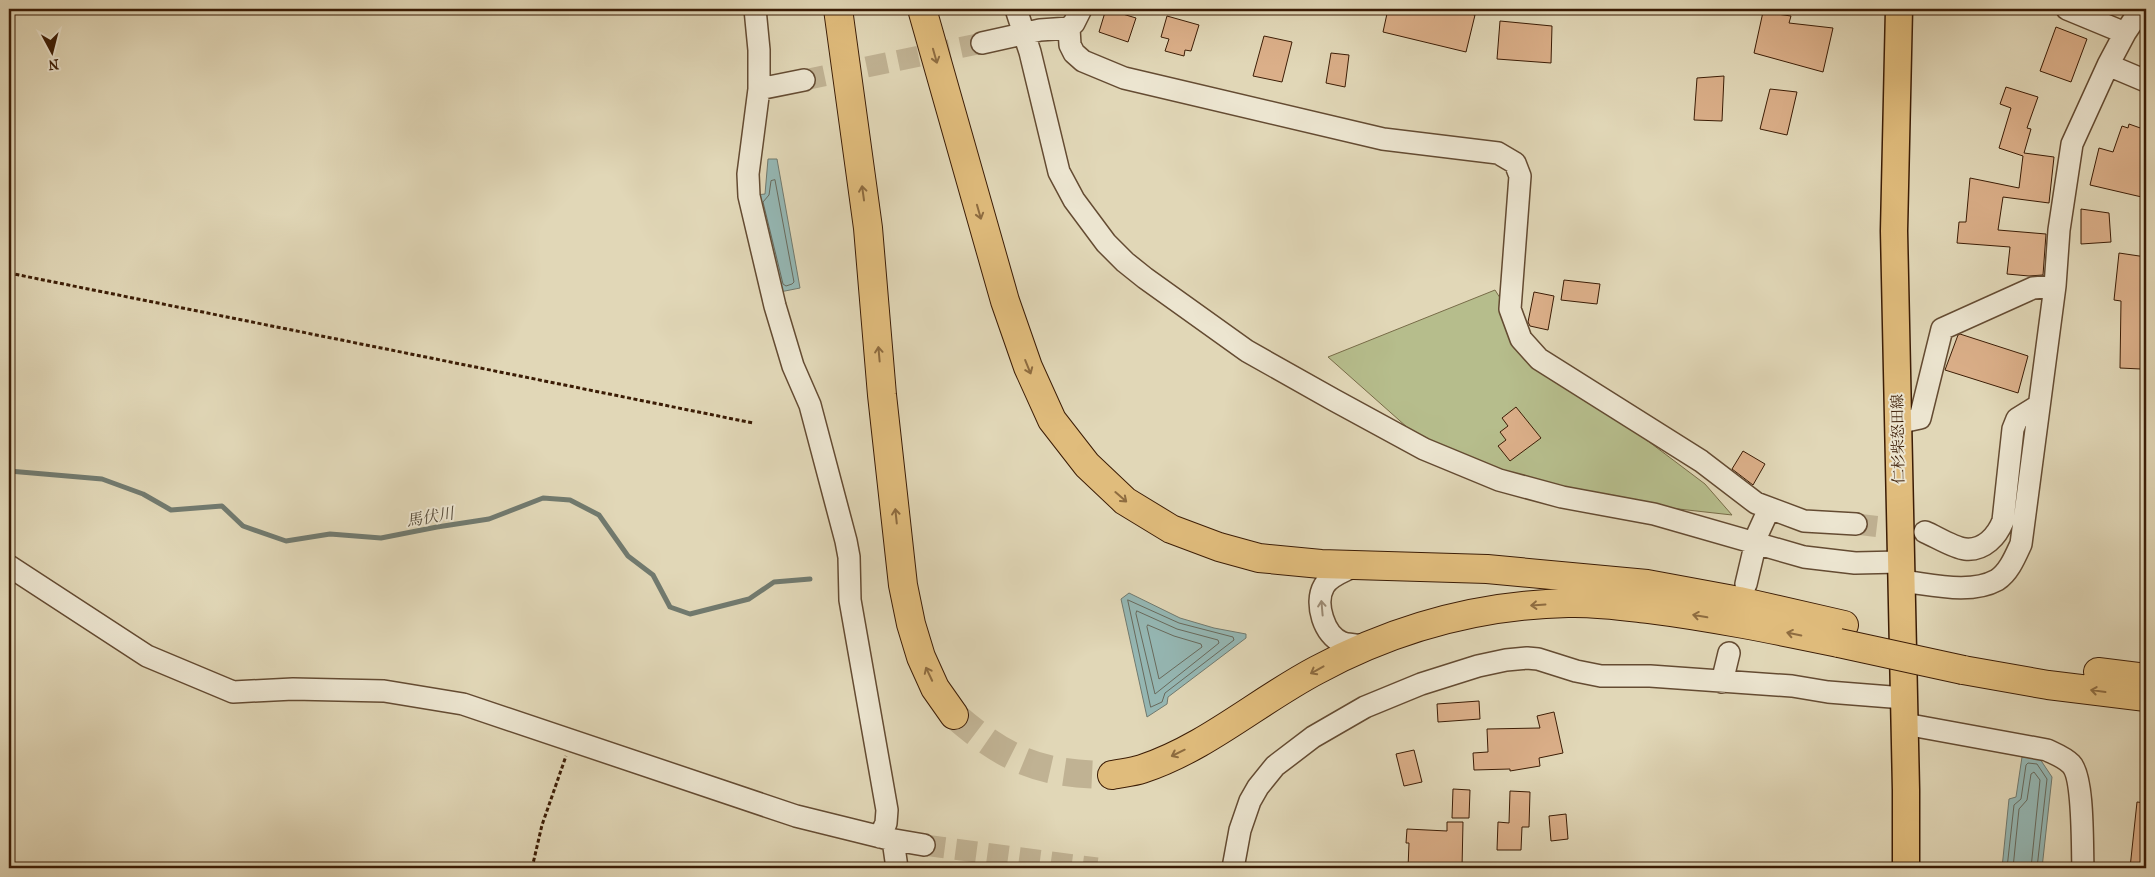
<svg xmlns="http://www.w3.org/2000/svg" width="2155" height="877" font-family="'IM FELL French Canon','Noto Serif JP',serif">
<rect width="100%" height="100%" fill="#e1d7b7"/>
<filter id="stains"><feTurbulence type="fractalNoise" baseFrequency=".004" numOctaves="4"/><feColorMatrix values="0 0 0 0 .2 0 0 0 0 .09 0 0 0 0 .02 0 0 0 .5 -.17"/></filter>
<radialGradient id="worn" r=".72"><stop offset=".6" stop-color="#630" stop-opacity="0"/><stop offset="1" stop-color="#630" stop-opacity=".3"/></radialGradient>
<path fill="#b6bd8c" stroke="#786c48" d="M 1495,290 L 1539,359 L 1705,484 L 1732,515 L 1572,497 L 1417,436 L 1328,357 Z"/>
<path fill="#95b8b5" stroke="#717a6f" d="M 768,159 L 777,159 L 800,288 L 780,292 L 756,195 L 765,194 Z
M 1129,593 L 1180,618 L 1214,628 L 1246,634 L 1246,638 L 1168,697 L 1167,704 L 1147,717 L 1121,599 Z
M 2022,757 L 2040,759 L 2052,777 L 2042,868 L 2002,868 L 2009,799 L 2016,797 Z"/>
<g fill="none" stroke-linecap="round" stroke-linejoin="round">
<path stroke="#686a5d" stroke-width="1" d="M 775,180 L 794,282 L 792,284 L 786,286 L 783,284 L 763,202 L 769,195 L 771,181 Z
M 1128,600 L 1179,623 L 1233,637 L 1234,640 L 1165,693 L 1162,702 L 1151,707 Z
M 1137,611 L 1177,629 L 1218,640 L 1219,643 L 1155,694 L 1136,614 Z
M 1148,625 L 1174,636 L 1201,644 L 1202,647 L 1159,679 L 1147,627 Z
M 2007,868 L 2014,805 L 2021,799 L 2026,765 L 2028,763 L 2037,764 L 2047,779 L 2037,868
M 2013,868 L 2019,809 L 2027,800 L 2031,774 L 2034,772 L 2040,780 L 2031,868"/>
<path stroke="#717a6f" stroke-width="5" d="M 9,471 L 102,479 L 143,494 L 171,510 L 222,506 L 243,526 L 286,541 L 330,534 L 381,538 L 437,527 L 489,519 L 543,498 L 570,500 L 599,515 L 628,556 L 653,575 L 670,607 L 690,614 L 749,599 L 774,582 L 810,579"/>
</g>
<path fill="#dbaf89" stroke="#3b1c05" d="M 1106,9 L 1136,18 L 1128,42 L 1099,32 Z
M 1388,9 L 1457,9 L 1457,11 L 1475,15 L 1466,52 L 1383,32 Z
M 1763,12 L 1791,16 L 1789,23 L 1833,28 L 1823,72 L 1754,53 Z
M 1167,16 L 1199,25 L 1191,51 L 1185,50 L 1184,56 L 1165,51 L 1169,39 L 1161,37 Z
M 1500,21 L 1552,26 L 1551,63 L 1497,59 Z
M 2056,27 L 2087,39 L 2071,82 L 2040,71 Z
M 1264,36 L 1292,42 L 1282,82 L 1253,76 Z
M 1331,53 L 1349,55 L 1345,87 L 1326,83 Z
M 1724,76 L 1722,121 L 1694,120 L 1697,78 Z
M 2006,87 L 2038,97 L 2027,128 L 2031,129 L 2024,153 L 2054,157 L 2049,203 L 2003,197 L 1998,230 L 2046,234 L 2043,275 L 2029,276 L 2007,274 L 2010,247 L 1957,243 L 1959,222 L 1966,222 L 1970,178 L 2019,188 L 2023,156 L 1999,148 L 2011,108 L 2000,104 Z
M 1770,89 L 1797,92 L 1787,135 L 1760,129 Z
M 2129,124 L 2146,130 L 2146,198 L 2090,185 L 2099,148 L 2113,152 L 2122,126 L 2128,128 Z
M 2081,209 L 2109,213 L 2111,242 L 2081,244 Z
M 2119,253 L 2146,257 L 2146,303 L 2142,303 L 2141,369 L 2120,368 L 2121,301 L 2114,300 Z
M 1564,280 L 1600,284 L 1597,304 L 1561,300 Z
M 1534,292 L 1554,296 L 1548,330 L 1530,326 L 1528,322 Z
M 1960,334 L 2028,356 L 2018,393 L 1945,370 L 1958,335 Z
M 1516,407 L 1541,438 L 1510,461 L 1498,446 L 1506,440 L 1500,432 L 1508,426 L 1502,418 Z
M 1743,451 L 1765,464 L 1753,485 L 1732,469 Z
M 1479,701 L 1480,719 L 1438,722 L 1437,704 Z
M 1554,712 L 1563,753 L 1539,758 L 1540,766 L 1510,771 L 1510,769 L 1474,770 L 1473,753 L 1488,752 L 1487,729 L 1540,728 L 1537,716 Z
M 1414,750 L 1422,782 L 1404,786 L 1396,754 Z
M 1453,789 L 1470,790 L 1469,818 L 1452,818 Z
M 1510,791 L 1530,792 L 1529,827 L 1522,827 L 1521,850 L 1497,850 L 1498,822 L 1509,823 Z
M 2137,802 L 2146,803 L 2146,868 L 2130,868 Z
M 1566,814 L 1568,839 L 1551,841 L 1549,816 Z
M 1447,822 L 1463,822 L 1462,868 L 1408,868 L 1409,843 L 1406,843 L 1407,829 L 1447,831 Z"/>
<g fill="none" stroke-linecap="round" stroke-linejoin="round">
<path stroke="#c0b293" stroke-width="21" stroke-dasharray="21 11" stroke-linecap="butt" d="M 804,80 L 982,43
M 1856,524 L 1915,531
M 924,845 L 1097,868"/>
<path stroke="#c0b293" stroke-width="28" stroke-dasharray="28 14" stroke-linecap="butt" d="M 954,715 C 1007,761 1042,775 1112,775"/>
<defs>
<path id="minor" d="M 755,9 L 759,50 L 759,89 L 748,174 L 749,196 L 775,306 L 793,366 L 810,405 L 846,541 L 849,557 L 850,600 L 887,810 L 886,823 L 880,837
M 1016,9 L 1030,52 L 1059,172 L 1074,200 L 1106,243 L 1125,262 L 1145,278 L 1247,351 L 1334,400 L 1424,449 L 1499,480 L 1562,497 L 1654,514 L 1804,557 L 1855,563 L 1900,562
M 2067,9 L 2125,33
M 1069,28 L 1070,45 L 1074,53 L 1083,61 L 1124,78 L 1383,139 L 1498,153 L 1515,163 L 1520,176 L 1510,309 L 1521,339 L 1539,359 L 1701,461 L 1756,503 L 1804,521 L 1856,524
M 982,43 L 1040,30 L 1069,28 L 1074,23 L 1081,9
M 2108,65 L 2146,81
M 759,89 L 804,80
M 1897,423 L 1920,418 L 1942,329 L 2033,288 L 2055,286
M 1925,532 C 1935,536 1954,548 1965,549 C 1984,551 1997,536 2003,521 L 2013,429 L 2017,419 L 2038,406
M 1356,565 C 1346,571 1330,575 1324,586 C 1314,603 1324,636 1343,643 C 1349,645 1359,645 1366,646
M 9,566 L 147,656 L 233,692 L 293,689 L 384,691 L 463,704 L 796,816 L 889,839 L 924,845
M 1901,581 C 1930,584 1970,595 1997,580 C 2009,572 2015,557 2021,544 L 2055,286 L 2059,230 L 2072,144 L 2108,65 L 2125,33 L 2141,9
M 1746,584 L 1758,533 L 1769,509
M 1722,682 L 1729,653
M 1905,724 L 2047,750 C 2055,754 2064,757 2071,764 C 2084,777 2082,847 2083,868
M 893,840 L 897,868
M 1233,868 L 1240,830 L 1250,801 L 1258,787 L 1275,766 L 1313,737 L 1365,707 L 1421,684 L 1478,666 L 1506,660 L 1527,658 L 1538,659 L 1576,671 L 1601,676 L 1650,676 L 1792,686 L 1828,692 L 1904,698"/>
<path id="major" d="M 1899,9 L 1894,231 L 1906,790 L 1906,868"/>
<path id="highway" d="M 838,9 L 868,228 L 882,395 L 903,585 L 911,624 L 921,657 L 935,688 L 954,715
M 922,9 L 1005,301 L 1028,367 L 1052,420 L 1087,465 L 1125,501 L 1171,529 L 1219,547 L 1259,558 L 1321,564 L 1487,569 L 1647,584 L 1739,601 L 1844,625
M 1963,670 L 2048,685 L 2146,697
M 2098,672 L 2146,678
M 1112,775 C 1122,773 1133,772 1142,769 C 1206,748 1258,701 1317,670 C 1395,628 1479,605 1568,603 C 1595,602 1623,606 1649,609 C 1713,617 1776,630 1839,643"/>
</defs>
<use href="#minor" stroke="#644b32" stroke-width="24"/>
<use href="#major" stroke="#3b1c05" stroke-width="29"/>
<use href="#highway" stroke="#3b1c05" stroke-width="30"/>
<path stroke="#3b1c05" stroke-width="3" stroke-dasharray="4 2.5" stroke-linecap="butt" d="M 9,273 L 753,423
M 532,868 L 542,825 L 566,756"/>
<use href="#minor" stroke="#ece5d0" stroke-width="21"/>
<use href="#major" stroke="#e0bc7c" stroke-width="26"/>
<use href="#highway" stroke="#e0bc7c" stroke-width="28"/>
<defs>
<path id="highway-bridge" d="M 1839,643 L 1963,670"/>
</defs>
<use href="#highway-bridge" stroke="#3b1c05" stroke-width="30" stroke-linecap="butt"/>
<use href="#highway-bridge" stroke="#e0bc7c" stroke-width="28"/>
</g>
<defs><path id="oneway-shaft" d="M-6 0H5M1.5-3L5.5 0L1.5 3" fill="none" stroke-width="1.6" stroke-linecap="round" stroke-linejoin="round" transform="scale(1.25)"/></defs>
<g stroke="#8e6c40">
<use href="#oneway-shaft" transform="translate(935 56) rotate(74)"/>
<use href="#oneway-shaft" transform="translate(863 193) rotate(-98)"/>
<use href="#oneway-shaft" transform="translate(979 212) rotate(74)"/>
<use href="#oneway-shaft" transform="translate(879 354) rotate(-95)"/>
<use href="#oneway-shaft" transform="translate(1028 367) rotate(68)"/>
<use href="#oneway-shaft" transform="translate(1121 497) rotate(41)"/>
<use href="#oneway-shaft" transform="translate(896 516) rotate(-96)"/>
<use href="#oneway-shaft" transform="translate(1538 605) rotate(176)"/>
<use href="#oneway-shaft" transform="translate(1700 616) rotate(-170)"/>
<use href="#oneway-shaft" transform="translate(1794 634) rotate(-168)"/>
<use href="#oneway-shaft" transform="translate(1317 670) rotate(151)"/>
<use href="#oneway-shaft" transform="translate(929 674) rotate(-115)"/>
<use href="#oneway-shaft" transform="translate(2098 691) rotate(-172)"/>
<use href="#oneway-shaft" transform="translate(1178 753) rotate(154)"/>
</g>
<use stroke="#9c8b75" href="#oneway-shaft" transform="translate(1322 608) rotate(-95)"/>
<g text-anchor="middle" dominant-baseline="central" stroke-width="4" stroke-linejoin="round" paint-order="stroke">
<g font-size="15" fill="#3b1c05" stroke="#ece5d0">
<text transform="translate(1898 439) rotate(-91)">仁杉柴怒田線</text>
</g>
<g font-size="16" font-style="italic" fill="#564b3a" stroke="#ece5d0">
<text transform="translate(430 517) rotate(-10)">馬伏川</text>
</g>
</g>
<rect width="2155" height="877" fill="none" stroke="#e1d7b7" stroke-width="30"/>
<rect x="10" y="10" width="2135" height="857" fill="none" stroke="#3b1c05" stroke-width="2.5"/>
<rect x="15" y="15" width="2125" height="847" fill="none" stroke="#3b1c05"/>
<g transform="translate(52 52) rotate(173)" stroke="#ece5d0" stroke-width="4" paint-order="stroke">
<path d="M0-4L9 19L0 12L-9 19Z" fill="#3b1c05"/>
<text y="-8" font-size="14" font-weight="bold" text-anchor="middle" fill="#3b1c05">N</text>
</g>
<rect width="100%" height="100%" filter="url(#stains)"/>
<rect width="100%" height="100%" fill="url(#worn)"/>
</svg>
